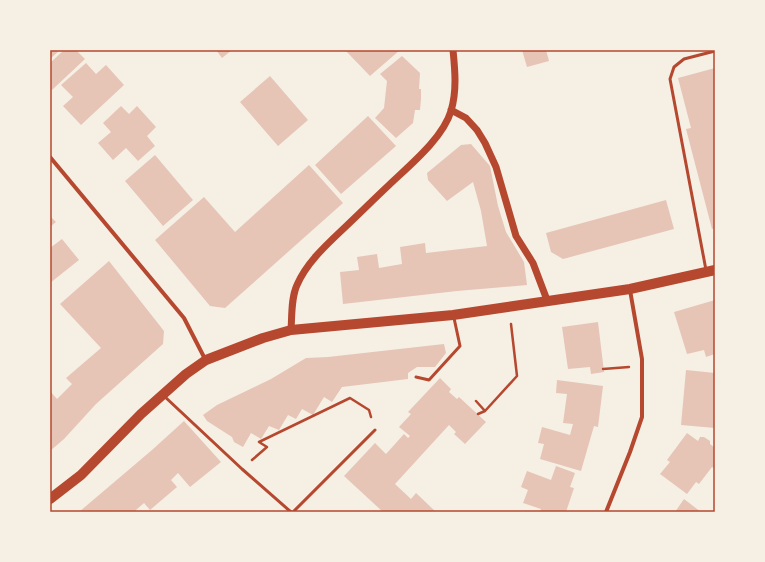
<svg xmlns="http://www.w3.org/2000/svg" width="765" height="562" font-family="'Asap Condensed',sans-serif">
<rect width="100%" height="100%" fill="#f6efe4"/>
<path fill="#e6c5b7" d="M 50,50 L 60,50 L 50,59 Z
M 64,50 L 76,50 L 85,59 L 52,90 L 50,87 L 50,63 Z
M 216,50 L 232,50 L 222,58 Z
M 345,50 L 400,50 L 370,76 Z
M 522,50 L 546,50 L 549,61 L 527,67 Z
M 402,56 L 420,73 L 419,89 L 421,89 L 421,99 L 420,110 L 415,110 L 413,123 L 396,138 L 375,118 L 384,108 L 387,81 L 380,74 Z
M 86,63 L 96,74 L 106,65 L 124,85 L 81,125 L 63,106 L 73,97 L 61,85 Z
M 715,68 L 715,228 L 712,229 L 686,129 L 691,128 L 678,78 Z
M 270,76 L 308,120 L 278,146 L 240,102 Z
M 121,106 L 129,114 L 137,106 L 156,127 L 147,136 L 155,146 L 138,161 L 126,148 L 113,160 L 98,143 L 111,132 L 103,123 Z
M 368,116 L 396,146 L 341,194 L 315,165 Z
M 471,144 L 490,166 L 498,206 L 506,232 L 524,262 L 527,285 L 457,291 L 343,304 L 340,272 L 359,270 L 357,257 L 377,254 L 379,268 L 402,264 L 400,247 L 425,243 L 426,253 L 487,246 L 481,211 L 473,182 L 447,201 L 428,180 L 427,173 L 461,145 Z
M 155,155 L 193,200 L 163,226 L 125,181 Z
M 309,165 L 343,203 L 225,308 L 210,306 L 155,240 L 204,197 L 235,232 Z
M 666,200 L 674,229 L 563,259 L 551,252 L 546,233 Z
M 50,216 L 56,222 L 50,227 Z
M 62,239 L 79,260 L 50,283 L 50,248 Z
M 109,261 L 164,331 L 163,344 L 96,404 L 64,439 L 50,451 L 50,391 L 57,399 L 72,384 L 66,378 L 101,348 L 60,304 Z
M 715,300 L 715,317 L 714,317 L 715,322 L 715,354 L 706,357 L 704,350 L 687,354 L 674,312 Z
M 598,322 L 604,372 L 591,374 L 590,367 L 568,369 L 562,327 Z
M 444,344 L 446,353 L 435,367 L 417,367 L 408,373 L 408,379 L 342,387 L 332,402 L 324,397 L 313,415 L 302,409 L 296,419 L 288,415 L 279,430 L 269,426 L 261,439 L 251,433 L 243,447 L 234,442 L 232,437 L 207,421 L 203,415 L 217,405 L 271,379 L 306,358 L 328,357 Z
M 686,370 L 715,373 L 715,428 L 681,425 Z
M 440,378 L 451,389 L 449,392 L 457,399 L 459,397 L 486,422 L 465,444 L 454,434 L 456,432 L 449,425 L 395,484 L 411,499 L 416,493 L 436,512 L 383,512 L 344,476 L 375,443 L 386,454 L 404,434 L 408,438 L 410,436 L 399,427 L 411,414 L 408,412 Z
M 557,380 L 603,386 L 598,427 L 594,426 L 581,471 L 540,459 L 544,444 L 538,443 L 542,427 L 570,435 L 573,424 L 563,423 L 567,394 L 556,393 Z
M 184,421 L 221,462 L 190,487 L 178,473 L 171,480 L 177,487 L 150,510 L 144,503 L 136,510 L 137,512 L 79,512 L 152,450 Z
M 687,433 L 698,441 L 700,437 L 704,437 L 710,441 L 710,444 L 715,448 L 715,469 L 712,467 L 699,484 L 696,482 L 687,494 L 660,474 L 670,462 L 667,460 Z
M 556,466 L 575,473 L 570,487 L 574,488 L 566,512 L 540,512 L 541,509 L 523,503 L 528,490 L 521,487 L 527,471 L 551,480 Z
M 684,499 L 701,512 L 675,512 Z"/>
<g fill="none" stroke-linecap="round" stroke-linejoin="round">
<path stroke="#b5482f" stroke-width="2.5" d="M 603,369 L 629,367
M 476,401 L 485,411
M 478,414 L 485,411 L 517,376 L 511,324
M 259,442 L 350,398 L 369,410 L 371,417
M 252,460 L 267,447 L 259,442"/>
<path stroke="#b5482f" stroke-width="3" d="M 706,270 L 670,79 L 674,67 L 684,59 L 715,51
M 416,377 L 429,380 L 460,346 L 454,318
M 164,396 L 242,469 L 291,512
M 293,512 L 375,430"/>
<path stroke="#b5482f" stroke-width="4" d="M 50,157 L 184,318 L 205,359
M 606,512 L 630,452 L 642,417 L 642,359 L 630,290"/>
<path stroke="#b5482f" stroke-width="7" d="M 451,110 L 466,118 L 477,130 L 485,143 L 496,167 L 516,236 L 533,263 L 547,300
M 291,330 C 292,316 291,298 297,285 C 306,264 324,247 341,231 C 357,216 373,200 389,185 C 410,165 443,138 451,111 C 457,91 455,70 453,50"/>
<path stroke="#b5482f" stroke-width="10" d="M 50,499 L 81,475 L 141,414 L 186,374 L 206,360 L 263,338 L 291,330 L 453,315 L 630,289 L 715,270"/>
</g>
<rect width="765" height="562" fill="none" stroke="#f6efe4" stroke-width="102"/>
<rect x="51" y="51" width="663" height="460" fill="none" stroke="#b5482f" stroke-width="1.5"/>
</svg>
